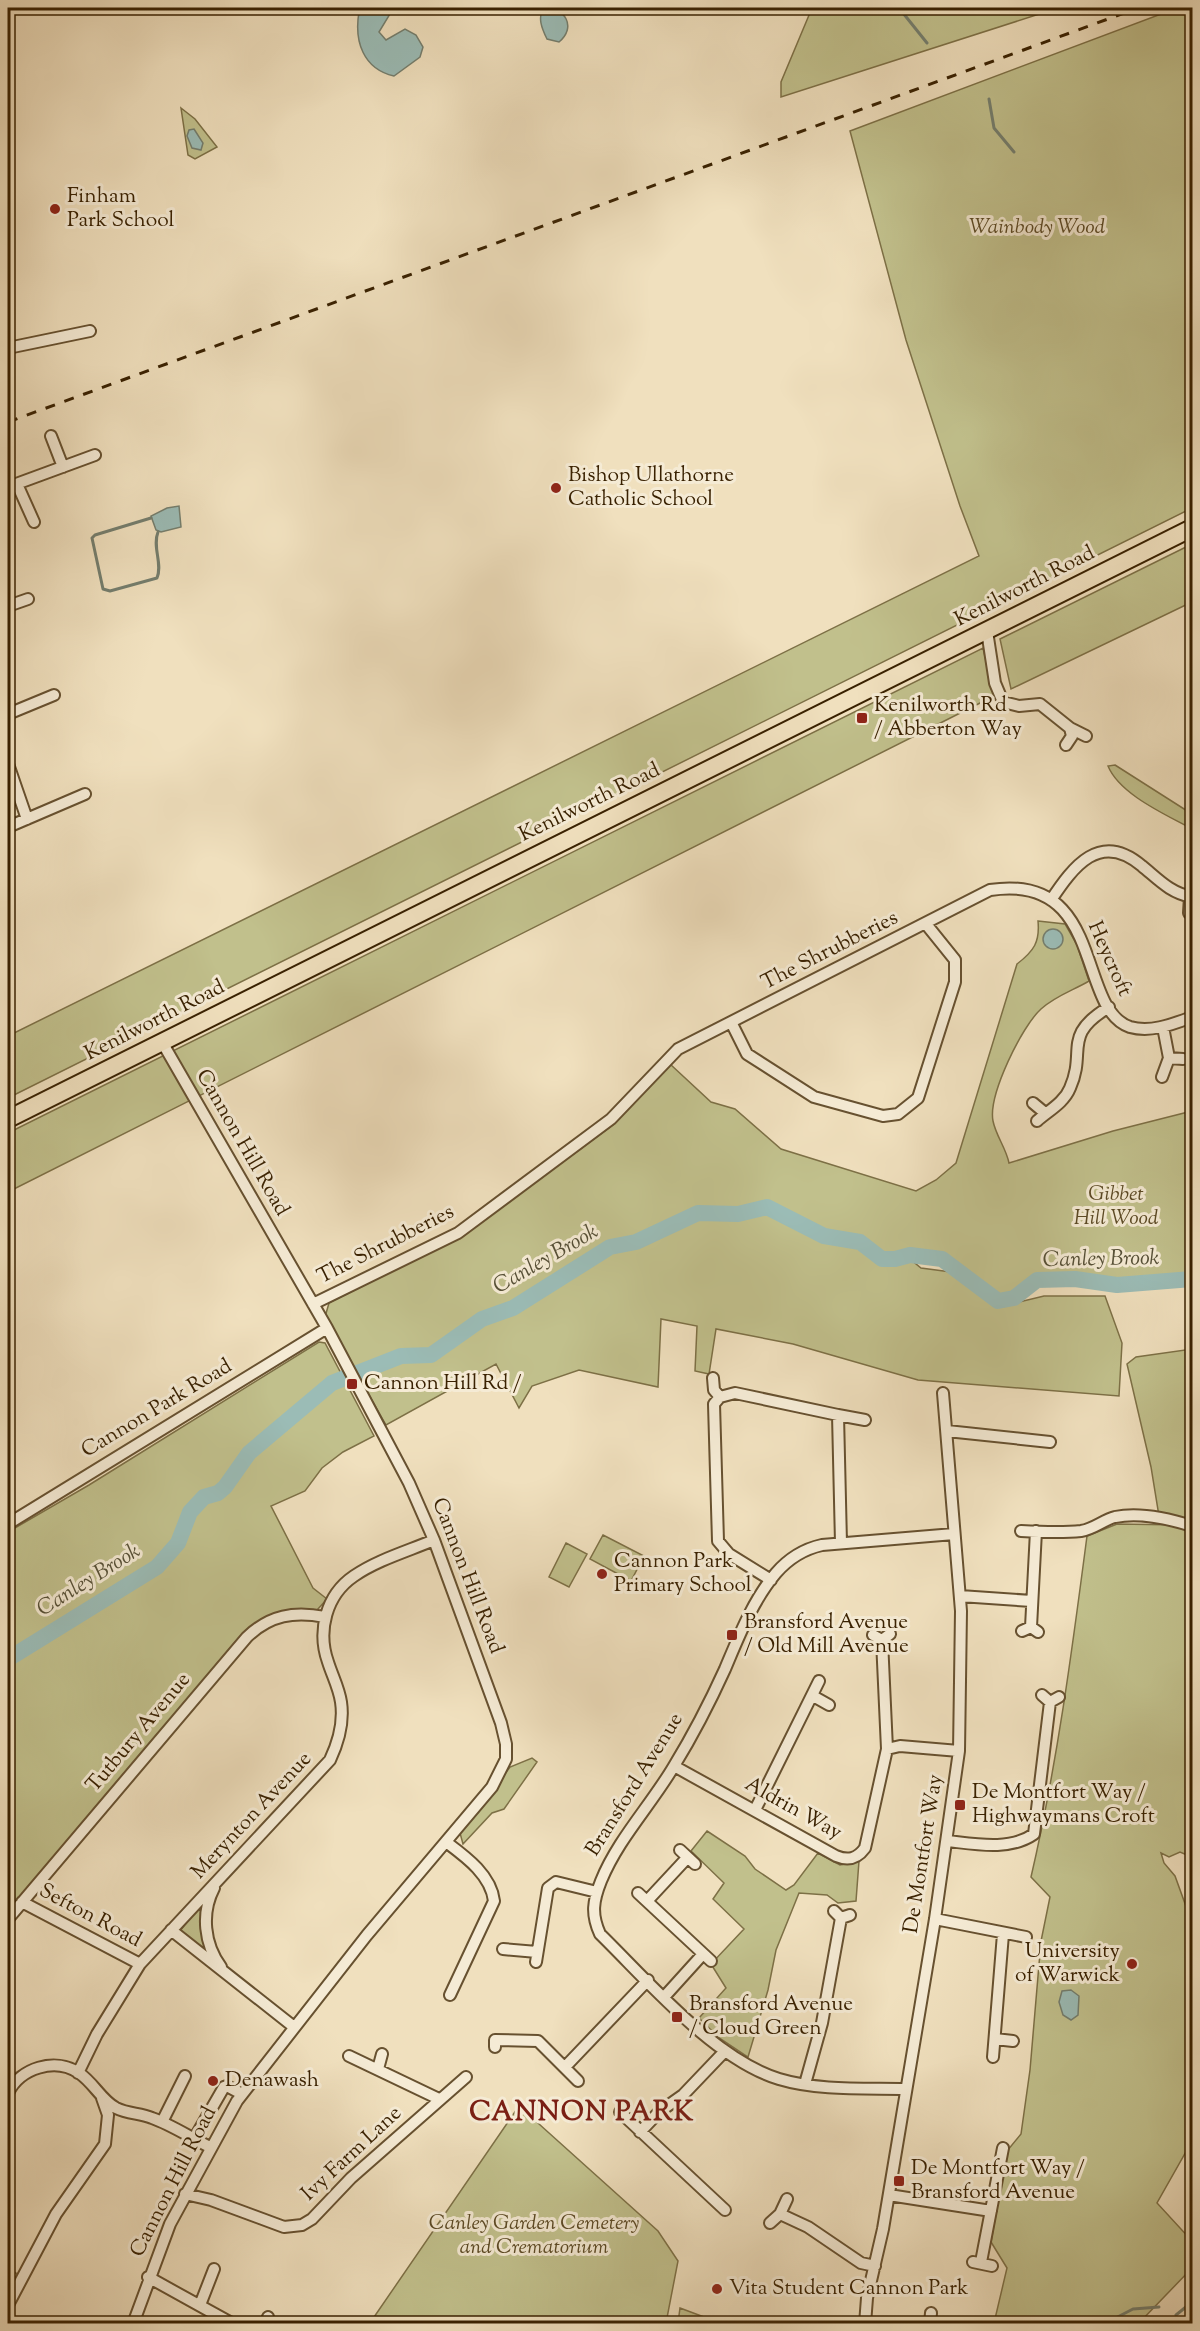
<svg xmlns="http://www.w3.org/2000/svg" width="1200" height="2331" font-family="'Sorts Mill Goudy',serif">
<rect width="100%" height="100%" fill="#f0e0be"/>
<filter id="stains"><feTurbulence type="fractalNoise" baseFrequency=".00333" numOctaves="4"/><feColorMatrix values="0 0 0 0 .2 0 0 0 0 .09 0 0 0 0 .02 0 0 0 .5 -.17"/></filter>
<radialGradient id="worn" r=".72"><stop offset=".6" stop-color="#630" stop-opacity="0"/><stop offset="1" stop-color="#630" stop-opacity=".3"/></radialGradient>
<path fill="#c1c08c" stroke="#7d7046" stroke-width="1.5" d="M 812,8 L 1058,8 L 781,97 L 781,82 Z
M 1177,8 L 1192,8 L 1192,508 L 8,1098 L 8,1036 L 979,556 L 960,506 L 906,340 L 850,131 Z
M 181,108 L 195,119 L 217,147 L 195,159 L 188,155 Z
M 1192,544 L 1192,602 L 1011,689 L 1000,639 Z
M 983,648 L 994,696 L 8,1192 L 8,1133 Z
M 1115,765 L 1192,814 L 1192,829 C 1167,815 1120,795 1108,766 Z
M 1038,921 L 1065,924 L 1077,945 L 1089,981 C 1074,990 1055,996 1041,1009 C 1022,1026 988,1095 993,1121 C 996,1136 1006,1148 1009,1163 L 1113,1131 L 1192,1111 L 1192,1275 L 1114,1281 L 1078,1275 L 1035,1276 L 1014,1295 L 998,1298 C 971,1277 941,1243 904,1254 L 921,1268 L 951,1272 L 999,1307 L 1044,1296 L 1105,1296 L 1122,1343 L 1119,1396 L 918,1380 L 793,1344 L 716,1329 L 709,1374 L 695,1371 L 697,1326 L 661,1319 L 658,1387 L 579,1370 L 532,1386 L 519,1408 L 496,1364 L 386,1425 L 325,1317 L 329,1303 L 462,1236 L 613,1125 L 670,1064 L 711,1102 L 735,1109 L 781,1149 L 916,1191 L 936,1180 L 956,1163 L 1017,964 C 1034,951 1040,942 1038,921 Z
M 319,1342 L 325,1343 L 374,1436 L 343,1452 L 322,1468 L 305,1491 L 271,1506 L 313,1588 L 327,1599 L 317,1610 C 311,1611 305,1608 298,1609 C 273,1612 255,1624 236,1641 L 8,1913 L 8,1532 L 89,1485 Z
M 1192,1349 L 1192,1507 L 1185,1519 L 1159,1516 L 1151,1467 L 1127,1364 L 1136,1357 Z
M 1117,1524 L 1183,1525 L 1192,1529 L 1192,1857 L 1180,1852 L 1169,1857 L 1161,1853 L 1164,1863 L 1175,1876 L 1192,1923 L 1192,2141 L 1157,2203 L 1192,2241 L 1192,2268 L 1139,2323 L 994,2323 L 1007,2268 L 991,2242 L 1007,2151 L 1021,2134 L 1030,2070 L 1041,1941 L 1050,1897 L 1031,1877 C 1057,1765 1072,1651 1087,1536 Z
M 603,1535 L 644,1556 L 631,1581 L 590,1559 Z
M 566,1543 L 587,1554 L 569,1587 L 549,1577 Z
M 532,1758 L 537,1762 L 504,1809 L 492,1813 L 463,1844 L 460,1833 L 510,1767 Z
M 707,1831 L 745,1856 L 755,1869 L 786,1890 L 794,1885 L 818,1853 L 840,1865 L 859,1861 L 856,1901 L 838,1903 L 827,1895 L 799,1893 L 776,1950 L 768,1990 L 748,2057 L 718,2037 L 699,2018 L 726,1988 L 711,1964 L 744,1929 L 713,1899 L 724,1883 L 691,1851 Z
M 198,1908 L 202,1910 L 205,1945 L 202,1949 L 180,1931 Z
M 519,2106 L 658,2231 L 678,2261 L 666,2323 L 345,2323 L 372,2320 Z
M 8,2268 L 19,2275 L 8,2298 Z
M 680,2308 L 720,2323 L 678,2323 Z"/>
<path fill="#9bbcb6" stroke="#747e6e" stroke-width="1.5" d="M 367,8 L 388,8 L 390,14 L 379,32 L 386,40 L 405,29 L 416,35 L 423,47 L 420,57 L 394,76 C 363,69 354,41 359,12 Z
M 544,8 C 565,7 577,27 559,42 L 547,39 C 542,29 537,17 544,8 Z
M 194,129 L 203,143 L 201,150 L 192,148 L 187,136 L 189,130 Z
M 179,506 L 181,527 L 161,532 L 156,530 L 151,516 L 167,508 Z
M1043 939a10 10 0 1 1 20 0a10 10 0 1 1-20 0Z
M 1071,1990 L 1079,1996 L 1078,2015 L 1071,2020 L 1063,2015 L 1059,2002 L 1062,1991 Z"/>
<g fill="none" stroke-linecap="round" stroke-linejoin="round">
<path stroke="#747e6e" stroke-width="3" d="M 899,8 L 927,43
M 989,99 L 994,128 L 1014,152
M 151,518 L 95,535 L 92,538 L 103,589 L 110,591 L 157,578 C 163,564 152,547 158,532
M 1176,2315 L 1192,2302
M 1104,2324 L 1133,2309 L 1159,2307"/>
<path stroke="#9bbcb6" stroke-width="16" d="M 8,1659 L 157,1567 L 178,1543 L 190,1512 L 204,1497 L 218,1493 L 225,1487 L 249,1453 L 332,1383 L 401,1356 L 431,1355 L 482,1319 L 513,1308 L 610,1247 L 636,1242 L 698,1213 L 738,1214 L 767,1207 L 824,1236 L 860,1242 L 882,1259 L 895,1259 L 910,1255 L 942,1259 L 998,1301 L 1014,1298 L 1037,1280 L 1075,1279 L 1117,1285 L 1192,1279"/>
<defs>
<path id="street" d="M 8,348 L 90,331
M 51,436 L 63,467
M 17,484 L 34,522
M 8,487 L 95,455
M 8,606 L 28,599
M 987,631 L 995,683 L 1003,702 L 1019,706 L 1040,704 L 1070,728 L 1072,736 L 1066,745
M 8,714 L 54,695
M 1070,728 L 1086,736
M 8,764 L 27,819
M 8,827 L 85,794
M 1051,900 C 1073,867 1100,830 1142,866 C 1158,879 1170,893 1192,897
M 1189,913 L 1190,897
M 731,1022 L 747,1054 L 814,1097 L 883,1116 L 898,1114 L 918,1098 L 955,982 L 955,960 L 926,924
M 1163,1027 L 1169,1058
M 1162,1077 L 1169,1058 L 1183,1059
M 1033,1103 L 1045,1113
M 1037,1121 C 1048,1111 1064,1103 1070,1088 C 1087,1050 1061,1036 1109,1007
M 313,1304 L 458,1233 L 611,1119 L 678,1049 L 990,890 C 1106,872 1076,1009 1130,1027 C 1151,1033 1173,1024 1192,1017
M 713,1378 L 714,1390 L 720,1397 L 714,1404 L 718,1541 L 729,1554 L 771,1580
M 720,1397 L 735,1393 L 838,1415 L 841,1543
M 838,1415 L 865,1420
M 947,1431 L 1050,1442
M 8,1524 L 327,1328
M 1021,1531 C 1040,1532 1062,1533 1081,1531 C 1094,1529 1103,1520 1115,1517 C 1138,1512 1170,1519 1192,1526
M 960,1596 L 1032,1601
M 1031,1627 L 1036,1531
M 1022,1631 L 1031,1627 L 1038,1632
M 873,1635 L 882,1640 L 890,1634
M 882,1640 L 887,1749
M 1042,1695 L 1050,1702 L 1059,1697
M 813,1696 L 829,1705
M 674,1766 L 836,1856 C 848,1861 857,1859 865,1848 L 887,1749 L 900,1746 L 959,1751
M 755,1810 L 819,1681
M 948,1841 C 975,1844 1010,1851 1034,1834 L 1050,1702
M 446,1842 C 466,1857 491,1875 494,1901 L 450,1995
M 680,1850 L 695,1864
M 214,1888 C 201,1913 204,1944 221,1967
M 638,1893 L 711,1961
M 647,1901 L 687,1858
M 22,1902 L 140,1964
M 834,1911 L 841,1918 L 850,1915
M 8,1919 L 247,1637 C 270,1615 294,1611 325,1617
M 935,1919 L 1026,1937
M 171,1930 L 294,2027
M 503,1949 L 537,1952
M 536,1962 L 548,1888 L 556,1882 L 597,1892
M 665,1996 L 703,1954
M 995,2039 L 1013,2041
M 495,2047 L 495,2040 L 538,2041 L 578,2081
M 349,2056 L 439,2099
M 993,2057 L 1003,1934
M 565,2067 L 648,1980
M 378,2069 L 382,2054
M 78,2073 L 97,2034 L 140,1964 L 330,1760 C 339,1741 344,1722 341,1702 C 339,1688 332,1675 328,1662 C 317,1631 326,1595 354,1576 C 377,1560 408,1551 434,1540
M 805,2084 L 822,2023 L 841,1918
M 906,2089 C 865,2088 819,2091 779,2079 C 714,2059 648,1981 600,1934 C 591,1914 593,1901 601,1881 C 618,1839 651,1805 674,1766 C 693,1735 710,1702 725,1669 C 739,1636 753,1600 776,1573 C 789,1558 804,1549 822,1545 L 954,1534
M 8,2093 C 20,2068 55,2057 79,2073 C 94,2083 101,2100 116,2108 C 128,2114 140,2113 152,2118 C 172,2125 191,2138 210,2147
M 620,2112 L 725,2210
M 162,2122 L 185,2076
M 640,2132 L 659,2112 L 683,2095 L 725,2051
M 194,2139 L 224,2087 L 227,2086 L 242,2094
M 185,2194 L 211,2200 L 284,2227 L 302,2225 L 312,2219 L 351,2178 L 466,2077
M 889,2195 L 991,2211
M 780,2214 L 808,2227 L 861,2263 L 875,2266
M 770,2223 L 780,2214 L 787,2199
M 973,2262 L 992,2266
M 981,2262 L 1003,2148
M 148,2277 L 233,2324
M 8,2305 L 56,2214 L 105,2144 L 108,2115 L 102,2098
M 200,2305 L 214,2269
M 8,2317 L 13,2324
M 133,2324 L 170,2224 L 237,2101 L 367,1935 L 492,1787 L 506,1759 L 506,1744 L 501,1723 L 434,1540 L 409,1483 L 327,1328 L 162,1042
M 266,2324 L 268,2317
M 865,2324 L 867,2298 L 883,2229 L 935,1919 L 959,1751 L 961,1611 L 943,1393
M 930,2324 L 931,2313"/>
<path id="primary" d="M 8,1119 L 1192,528"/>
</defs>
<use href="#street" stroke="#675130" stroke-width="14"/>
<use href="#primary" stroke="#392101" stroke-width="20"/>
<use href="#street" stroke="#f5ebd5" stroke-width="10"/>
<use href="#primary" stroke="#f0e0be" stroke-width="16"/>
<path stroke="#392101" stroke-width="3" stroke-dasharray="10 10" stroke-linecap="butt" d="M 8,422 L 1138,8"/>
</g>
<g fill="#8f2418" stroke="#f5ebd5" stroke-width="2">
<circle cx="55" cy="209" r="6"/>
<circle cx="556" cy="488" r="6"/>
<rect x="856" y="712" width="12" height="12" rx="3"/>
<rect x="346" y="1378" width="12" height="12" rx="3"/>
<circle cx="602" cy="1574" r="6"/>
<rect x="726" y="1629" width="12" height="12" rx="3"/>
<rect x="954" y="1799" width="12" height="12" rx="3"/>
<circle cx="1132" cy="1964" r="6"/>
<rect x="671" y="2011" width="12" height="12" rx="3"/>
<circle cx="213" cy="2081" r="6"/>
<rect x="893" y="2175" width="12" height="12" rx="3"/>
<circle cx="717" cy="2289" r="6"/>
</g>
<g text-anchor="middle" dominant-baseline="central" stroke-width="6" stroke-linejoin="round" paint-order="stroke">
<g font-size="21" fill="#392101" stroke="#f5ebd5" text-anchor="start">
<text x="67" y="197">Finham<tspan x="67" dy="24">Park School</tspan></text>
<text x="568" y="476">Bishop Ullathorne<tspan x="568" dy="24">Catholic School</tspan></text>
<text x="874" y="706">Kenilworth Rd<tspan x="874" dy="24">/ Abberton Way</tspan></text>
<text x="364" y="1384">Cannon Hill Rd /</text>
<text x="614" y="1562">Cannon Park<tspan x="614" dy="24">Primary School</tspan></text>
<text x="744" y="1623">Bransford Avenue<tspan x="744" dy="24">/ Old Mill Avenue</tspan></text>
<text x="972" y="1793">De Montfort Way /<tspan x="972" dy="24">Highwaymans Croft</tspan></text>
<text x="1120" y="1952" text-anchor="end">University<tspan x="1120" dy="24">of Warwick</tspan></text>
<text x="689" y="2005">Bransford Avenue<tspan x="689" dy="24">/ Cloud Green</tspan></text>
<text x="225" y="2081">Denawash</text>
<text x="911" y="2169">De Montfort Way /<tspan x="911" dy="24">Bransford Avenue</tspan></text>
<text x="729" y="2289">Vita Student Cannon Park</text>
</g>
<g font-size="21" font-style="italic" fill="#5b4924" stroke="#f5ebd5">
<text x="1037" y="228">Wainbody Wood</text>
<text x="1116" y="1195">Gibbet<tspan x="1116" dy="24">Hill Wood</tspan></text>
<text x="534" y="2224">Canley Garden Cemetery<tspan x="534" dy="24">and Crematorium</tspan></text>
</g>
<g font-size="21" fill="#392101" stroke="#f5ebd5">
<text transform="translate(1025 587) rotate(-27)">Kenilworth Road</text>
<text transform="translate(590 803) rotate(-26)">Kenilworth Road</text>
<text transform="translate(830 951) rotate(-27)">The Shrubberies</text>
<text transform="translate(1109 959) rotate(66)">Heycroft</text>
<text transform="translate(155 1021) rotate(-27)">Kenilworth Road</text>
<text transform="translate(242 1143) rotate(60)">Cannon Hill Road</text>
<text transform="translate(386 1245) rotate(-27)">The Shrubberies</text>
<text transform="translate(157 1409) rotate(-31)">Cannon Park Road</text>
<text transform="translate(467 1576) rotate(69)">Cannon Hill Road</text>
<text transform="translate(139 1733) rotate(-50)">Tutbury Avenue</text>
<text transform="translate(635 1785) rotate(-58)">Bransford Avenue</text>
<text transform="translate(793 1809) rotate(29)">Aldrin Way</text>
<text transform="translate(252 1816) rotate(-47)">Merynton Avenue</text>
<text transform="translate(924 1854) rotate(-81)">De Montfort Way</text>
<text transform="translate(90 1916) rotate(28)">Sefton Road</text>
<text transform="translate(352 2154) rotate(-43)">Ivy Farm Lane</text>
<text transform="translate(174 2182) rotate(-63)">Cannon Hill Road</text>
</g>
<g font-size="22" font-style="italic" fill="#565037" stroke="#f5ebd5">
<text transform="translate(546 1260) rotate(-30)">Canley Brook</text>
<text transform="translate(1101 1260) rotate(-1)">Canley Brook</text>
<text transform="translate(89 1581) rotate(-32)">Canley Brook</text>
</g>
<g font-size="27" font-weight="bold" letter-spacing="1.5" fill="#7a1f14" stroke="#f5ebd5">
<text x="582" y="2113">CANNON PARK</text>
</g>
</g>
<rect width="1200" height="2331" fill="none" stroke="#f0e0be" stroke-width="30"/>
<rect x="9" y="9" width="1182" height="2313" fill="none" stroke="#392101" stroke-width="3"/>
<rect x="15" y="15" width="1170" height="2301" fill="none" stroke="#392101" stroke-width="1.5"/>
<rect width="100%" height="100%" filter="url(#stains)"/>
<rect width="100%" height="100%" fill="url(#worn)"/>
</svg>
